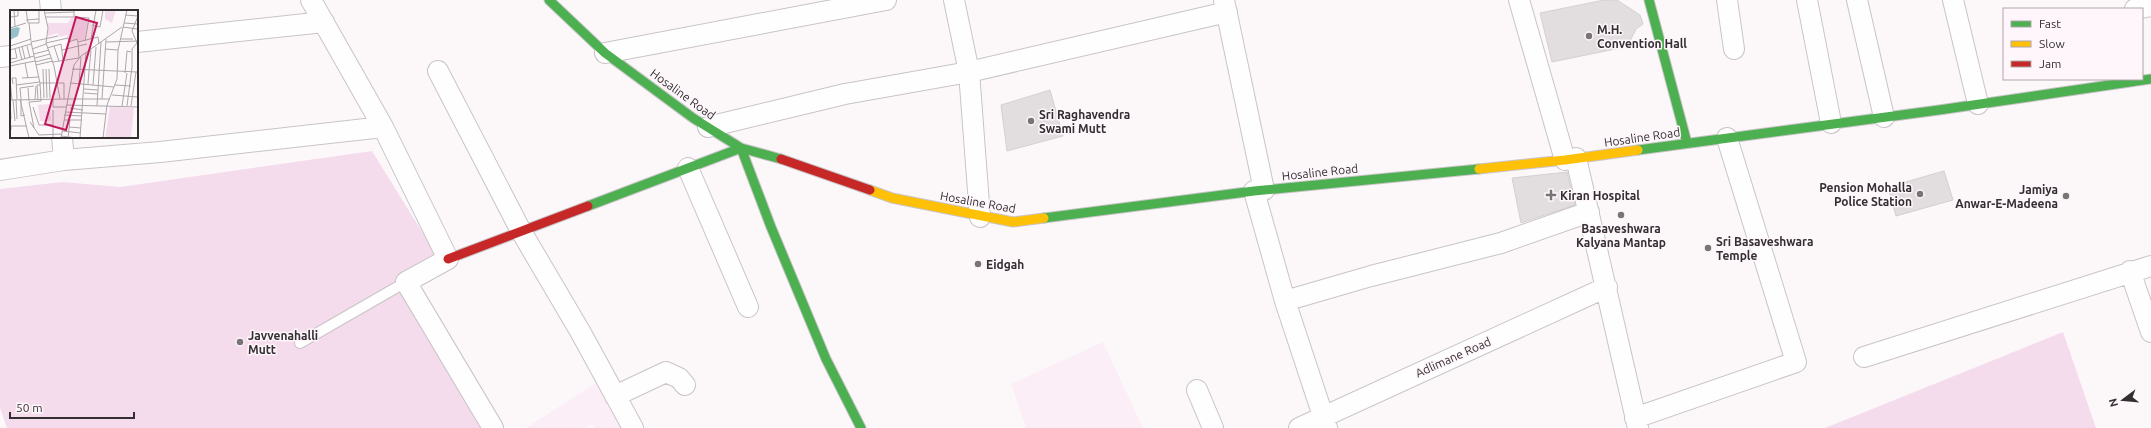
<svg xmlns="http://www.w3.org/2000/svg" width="2151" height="428" font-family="Ubuntu,sans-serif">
<rect width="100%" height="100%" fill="#fcf8fa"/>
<path fill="#fbeef6" d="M 1103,342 L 1143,428 L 1026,428 L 1011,384 Z
M 602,379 L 632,428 L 595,428 L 592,424 L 585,428 L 526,428 Z"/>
<path fill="#f5dcec" d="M 372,151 L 437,256 L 404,292 L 484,428 L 7,428 L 0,408 L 0,189 L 62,182 L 120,187 Z
M 2063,332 L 2096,428 L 1825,428 Z"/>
<path fill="#e2dee0" stroke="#d4d0d2" d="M 1604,0 L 1617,0 L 1640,15 L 1643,24 L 1636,29 L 1629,43 L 1620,48 L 1552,62 L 1540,13 Z
M 1050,90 L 1063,136 L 1007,151 L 1001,105 Z
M 1944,171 L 1953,200 L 1896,216 L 1888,187 Z
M 1567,172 L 1575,205 L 1521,223 L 1512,178 Z"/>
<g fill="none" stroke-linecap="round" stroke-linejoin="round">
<defs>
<path id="lane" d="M 300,343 L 406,282"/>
<path id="street" d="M 50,0 L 51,11
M 311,0 L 383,127 L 448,259 L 406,282 L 493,428
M 954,0 L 969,72 L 980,217
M 1224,0 L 1264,190
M 1519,0 L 1565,160
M 1727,0 L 1734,49
M 1807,0 L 1831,123
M 1857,0 L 1884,117
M 1953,0 L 1978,104
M 2135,9 L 2151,6
M 137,42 L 324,22
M 605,53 L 886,0
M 0,57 L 11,56
M 438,71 L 521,231 L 581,333 L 633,428
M 708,127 L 845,94 L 969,72 L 1227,12
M 62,137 L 64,160
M 1576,158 L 1638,428
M 688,168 L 748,307
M 0,170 L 64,160 L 160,152 L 383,127
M 1254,191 L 1285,301
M 2130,271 L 2151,332
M 1864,357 L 2151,266
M 1197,390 L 1213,428
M 615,396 L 666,372 L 679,378 L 685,385
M 1635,418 L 1796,362 L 1727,138
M 1299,428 L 1607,287
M 1327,428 L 1285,301 L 1371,276 L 1501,243 L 1589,212"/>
<path id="fast" d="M 549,0 L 605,53 L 693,118 L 741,148 L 781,159
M 1649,0 L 1687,143
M 1638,150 L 1939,110 L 2151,79
M 588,206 L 741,148 L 771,227 L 826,359 L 861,428
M 1044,218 L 1254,191 L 1479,169"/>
<path id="slow" d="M 1479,169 L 1565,160 L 1638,150
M 870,190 L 892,198 L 1013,222 L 1044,218"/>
<path id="jam" d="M 781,159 L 870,190
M 448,259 L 588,206"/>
</defs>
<use href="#lane" stroke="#c8c4c7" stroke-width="12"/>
<use href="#street" stroke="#c8c4c7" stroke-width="22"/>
<use href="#fast" stroke="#c8c4c7" stroke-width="11"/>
<use href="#slow" stroke="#c8c4c7" stroke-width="11"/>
<use href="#jam" stroke="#c8c4c7" stroke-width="11"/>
<use href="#lane" stroke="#fffefe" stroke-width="10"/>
<use href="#street" stroke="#fffefe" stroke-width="20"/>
<use href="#fast" stroke="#4caf50" stroke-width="9"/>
<use href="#slow" stroke="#ffc107" stroke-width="9"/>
<use href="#jam" stroke="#c62828" stroke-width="9"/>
</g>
<g fill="#797577" stroke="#fef6fb" stroke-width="1.5">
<circle cx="1589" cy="36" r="4"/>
<circle cx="1031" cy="121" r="4"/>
<circle cx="1920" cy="194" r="4"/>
<path d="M1549 189h4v4h4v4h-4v4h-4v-4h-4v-4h4z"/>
<circle cx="2066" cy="196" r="4"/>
<circle cx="1621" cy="215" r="4"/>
<circle cx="1708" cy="248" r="4"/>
<circle cx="978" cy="264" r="4"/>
<circle cx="240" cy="342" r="4"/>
</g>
<g text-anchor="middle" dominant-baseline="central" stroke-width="3" stroke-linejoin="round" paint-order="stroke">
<g font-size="12" font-weight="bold" fill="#332e31" stroke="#fef6fb" text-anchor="start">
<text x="1597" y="29">M.H.<tspan x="1597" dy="14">Convention Hall</tspan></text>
<text x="1039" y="114">Sri Raghavendra<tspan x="1039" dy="14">Swami Mutt</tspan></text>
<text x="1912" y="187" text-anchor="end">Pension Mohalla<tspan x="1912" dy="14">Police Station</tspan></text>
<text x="2058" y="189" text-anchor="end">Jamiya<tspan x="2058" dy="14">Anwar-E-Madeena</tspan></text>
<text x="1560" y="195">Kiran Hospital</text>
<text x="1621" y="228" text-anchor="middle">Basaveshwara<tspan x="1621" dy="14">Kalyana Mantap</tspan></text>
<text x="1716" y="241">Sri Basaveshwara<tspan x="1716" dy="14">Temple</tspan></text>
<text x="986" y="264">Eidgah</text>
<text x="248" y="335">Javvenahalli<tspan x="248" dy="14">Mutt</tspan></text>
</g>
<g font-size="12" fill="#332e31" stroke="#fef6fb">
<text transform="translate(683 94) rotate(36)">Hosaline Road</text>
<text transform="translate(1642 137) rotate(-8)">Hosaline Road</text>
<text transform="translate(1320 172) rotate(-6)">Hosaline Road</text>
<text transform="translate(978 202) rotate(10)">Hosaline Road</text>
<text transform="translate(1453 357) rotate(-24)">Adlimane Road</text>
</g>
</g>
<g transform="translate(10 10)">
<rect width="128" height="128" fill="#fcf8fa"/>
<path d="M 95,0 L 106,0 L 102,13 L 95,9 ZM 61,8 L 78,9 L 74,30 L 59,31 L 57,25 L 49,27 L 48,23 L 38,26 L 38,13 L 58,13 ZM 39,94 L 41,111 L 30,111 L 28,95 ZM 100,97 L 124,98 L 121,128 L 95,128 Z" fill="#f5dcec"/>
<path d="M 7,17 L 10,18 L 8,26 L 0,30 L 0,19 Z" fill="#97c1c9"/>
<path fill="none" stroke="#aca7aa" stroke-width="1" d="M 4,0 L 5,16M 16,0 L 18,13 L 29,13 L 29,0M 34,0 L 38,18 L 36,33 L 44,56 L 50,89M 64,0 L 64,7 L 79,8 L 75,31M 35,3 L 64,2M 115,5 L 128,6M 0,7 L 8,6 L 8,0M 35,7 L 64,7M 16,10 L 29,9M 19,13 L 21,31M 114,13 L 128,14M 82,15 L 90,17 L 93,0M 113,17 L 127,19M 0,18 L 16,13M 81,29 L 86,0M 110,29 L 123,29M 96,32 L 128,31M 36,33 L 58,28 L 59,32 L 67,29 L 68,32 L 88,27 L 89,34M 0,36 L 21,29M 12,36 L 15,49M 17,36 L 20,48M 44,36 L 49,51M 9,38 L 12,50M 37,38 L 51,34 L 53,50M 22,39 L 36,34M 95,39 L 108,40M 0,40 L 21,34M 52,40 L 77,34M 24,44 L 39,40M 25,48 L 40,44M 0,49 L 7,48 L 5,39M 25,52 L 41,48M 43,52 L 69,48 L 68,32M 0,53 L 24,46M 15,53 L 18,68M 26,55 L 43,51M 0,56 L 25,51M 33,59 L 34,88M 36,59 L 37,88M 39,59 L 40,88M 62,59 L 128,62M 79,61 L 81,40M 115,63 L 117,41 L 121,42M 12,68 L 29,67M 0,70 L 2,90M 30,73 L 54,73 L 54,89M 60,73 L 104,77M 3,74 L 2,68 L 6,68 L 7,89M 69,74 L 71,47M 78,74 L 79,61M 6,75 L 30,72M 83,75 L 86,37M 105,75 L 121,76M 18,78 L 19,91M 74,79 L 88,80 L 87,96M 88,80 L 91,32M 74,83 L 88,84M 102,85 L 128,87M 43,88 L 43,97 L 56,97M 6,89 L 7,109M 10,89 L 19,128M 11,89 L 10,78 L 24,76M 25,89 L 26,76M 28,89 L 27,75 L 30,75M 57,89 L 100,89M 92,89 L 96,29M 0,90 L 57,89M 0,90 L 1,109M 3,90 L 5,111M 11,90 L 11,106 L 15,105M 56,95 L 128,97M 112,96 L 117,63M 117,96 L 122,57 L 122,39 L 127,33 L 122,21 L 128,6M 121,96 L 126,62M 23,97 L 29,115 L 43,115M 60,98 L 73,100M 55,102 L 96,104M 54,105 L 72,106M 54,110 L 72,110M 20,112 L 29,125 L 52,124M 59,117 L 71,118M 24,118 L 19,92 L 31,91 L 30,73 L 21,32 L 48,26M 1,120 L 1,116 L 17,116M 52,121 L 71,123M 51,126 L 66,128M 43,128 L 43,100M 51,128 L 64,55 L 71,46 L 112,17M 58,128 L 60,110M 70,128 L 76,43M 93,128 L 97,95 L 107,69 L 108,40 L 117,0"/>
<path fill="#c2185b" fill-opacity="0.15" stroke="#c2185b" stroke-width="2" d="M 66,7 L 87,13 L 56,120 L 35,114 Z"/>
<rect width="128" height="128" fill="none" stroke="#332e31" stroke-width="2"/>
</g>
<rect x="2003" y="8" width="140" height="72" fill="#fef6fb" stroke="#ada6aa"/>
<rect x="2011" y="21" width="20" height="6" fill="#4caf50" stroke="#ada6aa"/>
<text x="2039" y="28" font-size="12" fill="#332e31">Fast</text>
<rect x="2011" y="41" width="20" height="6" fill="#ffc107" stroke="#ada6aa"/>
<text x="2039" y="48" font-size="12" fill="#332e31">Slow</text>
<rect x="2011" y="61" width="20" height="6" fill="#c62828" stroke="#ada6aa"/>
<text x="2039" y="68" font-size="12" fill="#332e31">Jam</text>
<g transform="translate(2123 400) rotate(254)" stroke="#fef6fb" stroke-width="3" paint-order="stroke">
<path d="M0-3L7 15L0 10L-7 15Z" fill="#332e31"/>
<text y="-6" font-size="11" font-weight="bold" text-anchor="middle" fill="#332e31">N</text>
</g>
<path d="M10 412v6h124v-6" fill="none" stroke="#332e31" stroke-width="2"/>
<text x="16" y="412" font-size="12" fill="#332e31" stroke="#fef6fb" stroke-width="3" paint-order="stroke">50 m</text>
</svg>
